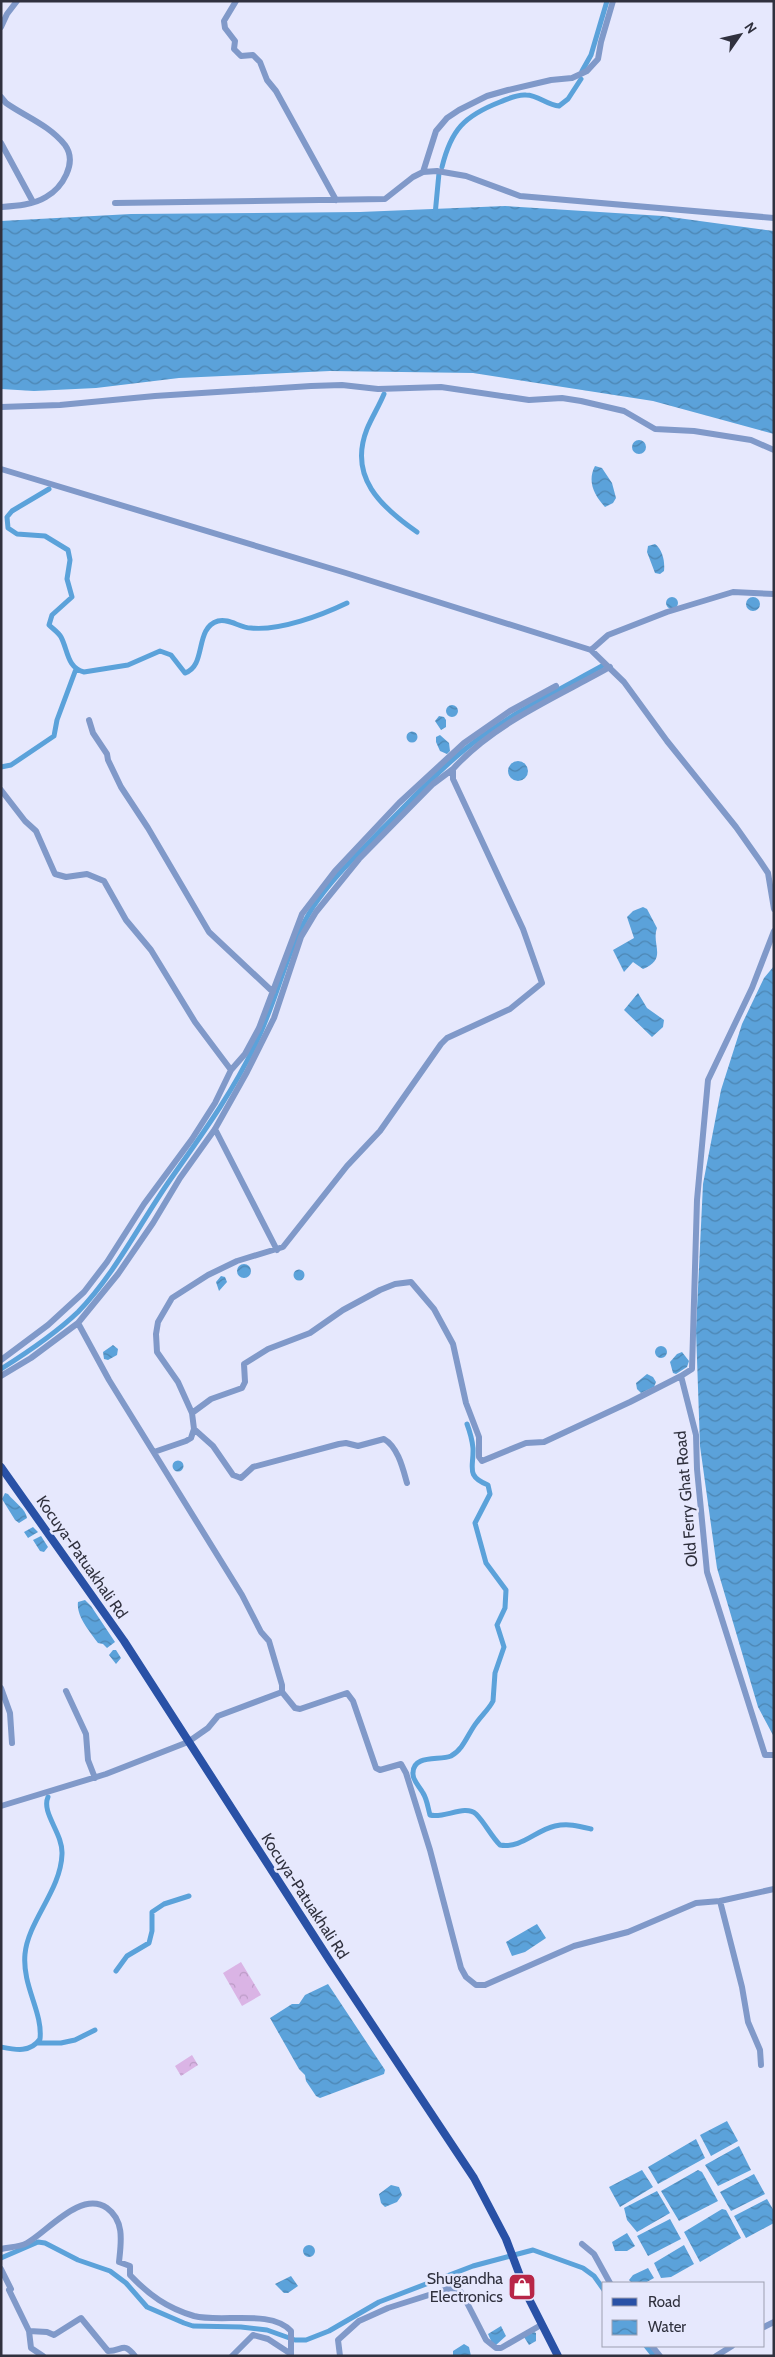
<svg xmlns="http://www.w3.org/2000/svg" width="775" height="2357" font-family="Cabin,sans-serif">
<defs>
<pattern id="park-crowns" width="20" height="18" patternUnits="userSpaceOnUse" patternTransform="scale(1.25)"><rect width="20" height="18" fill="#dab4e5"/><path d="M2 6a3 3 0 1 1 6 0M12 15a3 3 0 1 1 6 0" fill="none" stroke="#bb9bc6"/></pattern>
<pattern id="water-waves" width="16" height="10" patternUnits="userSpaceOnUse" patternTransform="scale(1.25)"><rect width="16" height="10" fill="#5ba2da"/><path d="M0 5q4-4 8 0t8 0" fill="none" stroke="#4c85b2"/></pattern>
</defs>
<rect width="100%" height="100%" fill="#e6e8fd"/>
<path fill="url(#park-crowns)" d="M 241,1962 L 261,1995 L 242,2006 L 223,1973 Z
M 192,2055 L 198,2065 L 181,2076 L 175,2066 Z"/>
<path fill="url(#water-waves)" d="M 505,206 L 663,216 L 774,231 L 774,434 L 653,401 L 473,373 L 330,371 L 179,378 L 96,388 L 34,391 L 1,389 L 1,221 L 131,214 L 360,212 Z
M632 447a7 7 0 1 1 14 0a7 7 0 1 1-14 0Z
M 595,466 L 602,468 L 612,483 L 616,498 L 613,503 L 605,507 C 594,495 587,481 595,466 Z
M 655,544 C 663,550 665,562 664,571 L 660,574 L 655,573 L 647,552 L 648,546 Z
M746 604a7 7 0 1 1 14 0a7 7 0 1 1-14 0Z
M666 603a6 6 0 1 1 12 0a6 6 0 1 1-12 0Z
M446 711a6 6 0 1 1 12 0a6 6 0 1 1-12 0Z
M 439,716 L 444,717 L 446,720 L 446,727 L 441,730 L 435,721 Z
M406.5 737a5.5 5.5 0 1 1 11 0a5.5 5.5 0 1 1-11 0Z
M 440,735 L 449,743 L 450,751 L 447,754 L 440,751 L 436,742 L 436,737 Z
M508 771a10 10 0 1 1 20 0a10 10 0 1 1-20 0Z
M 643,907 L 647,909 L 657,928 C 651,945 668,959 643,969 L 633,962 L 624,972 L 613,950 L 634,938 L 627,917 L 633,911 Z
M 774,966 L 774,1737 L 758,1707 L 717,1568 L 700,1446 L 696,1330 L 703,1184 L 721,1090 L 742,1024 L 764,978 Z
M 638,993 L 647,1008 L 664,1020 L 663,1027 L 652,1037 L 624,1010 Z
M237 1271a7 7 0 1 1 14 0a7 7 0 1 1-14 0Z
M293.5 1275a5.5 5.5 0 1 1 11 0a5.5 5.5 0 1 1-11 0Z
M 221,1276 L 225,1277 L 227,1282 L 219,1291 L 216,1282 Z
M 113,1345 L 118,1349 L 117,1355 L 108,1360 L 104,1359 L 103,1352 Z
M655 1352a6 6 0 1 1 12 0a6 6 0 1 1-12 0Z
M 682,1352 L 689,1361 L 687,1367 L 676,1374 L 673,1373 L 670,1362 L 677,1354 Z
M 647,1374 L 653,1377 L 656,1382 L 654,1387 L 641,1393 L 637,1389 L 636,1383 Z
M172.5 1466a5.5 5.5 0 1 1 11 0a5.5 5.5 0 1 1-11 0Z
M 5,1493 L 8,1494 C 14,1502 26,1509 27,1518 L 19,1523 L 15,1520 L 2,1499 Z
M 33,1527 L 38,1532 L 28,1538 L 24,1532 Z
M 41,1536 L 48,1547 L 44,1552 L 40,1551 L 33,1540 Z
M 85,1600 L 91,1606 L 115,1642 L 107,1648 L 103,1644 L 98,1643 C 90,1632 76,1616 78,1602 Z
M 113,1650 L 116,1650 L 121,1658 L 116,1664 L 109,1655 Z
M 537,1924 L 546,1938 L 525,1952 L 512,1956 L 506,1942 Z
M 328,1984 L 385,2070 L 384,2074 L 320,2098 L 316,2096 L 306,2081 L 305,2075 L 299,2069 L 270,2018 L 292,2004 L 299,2004 L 305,1995 Z
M 727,2121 L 738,2141 L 711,2156 L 700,2135 Z
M 696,2139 L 705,2158 L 658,2184 L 648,2167 Z
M 739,2146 L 751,2170 L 718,2186 L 705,2165 Z
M 642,2170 L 653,2187 L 620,2207 L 609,2187 Z
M 698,2170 L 702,2172 L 718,2201 L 679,2221 L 661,2191 Z
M 754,2174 L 765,2194 L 731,2211 L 720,2192 Z
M 391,2185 L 399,2187 L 402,2195 L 397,2202 L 385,2207 L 381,2203 L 379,2194 Z
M 657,2191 L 670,2213 L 637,2232 L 627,2220 L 624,2208 Z
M 767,2199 L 774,2211 L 774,2223 L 746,2238 L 734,2216 Z
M 722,2209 L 726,2210 L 741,2238 L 700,2262 L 684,2232 Z
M 670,2219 L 681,2239 L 648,2256 L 637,2236 Z
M 627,2233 L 635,2246 L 627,2251 L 615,2251 L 612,2242 Z
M303 2251a6 6 0 1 1 12 0a6 6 0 1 1-12 0Z
M 684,2245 L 694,2264 L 671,2277 L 661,2278 L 654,2263 Z
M 648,2268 L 654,2278 L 645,2283 L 632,2283 L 629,2280 L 633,2275 Z
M 291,2276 L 298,2286 L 288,2293 L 284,2293 L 275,2284 Z
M 501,2326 L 506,2336 L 496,2345 L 493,2345 L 488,2334 Z
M 534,2332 L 536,2333 L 536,2341 L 529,2345 L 524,2337 Z
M 464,2344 L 469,2347 L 471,2356 L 453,2356 L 453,2351 Z"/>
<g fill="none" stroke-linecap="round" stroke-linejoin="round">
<path stroke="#5ba2da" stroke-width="5" d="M 582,71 L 591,55 L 607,1
M 442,167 C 451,130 464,116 500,102 C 508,99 517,94 526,95 C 538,95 547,105 559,106 L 568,99 L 581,79
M 435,215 L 439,173
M 384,394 C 379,406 372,417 367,429 C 348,477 381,507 417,532
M 49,489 L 12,511 L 7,517 L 8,528 L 17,534 L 45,536 L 68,550 L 70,560 L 67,579 L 72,597 L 52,615 L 49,625 C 53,629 58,632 61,637 C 68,650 67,668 84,672 L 128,665 L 160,651 L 171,655 L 185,673 C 207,666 194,628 218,621 C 229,618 240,628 251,628 C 280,631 322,615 347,603
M 1,767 L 11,765 L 54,736 L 57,720 L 76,669
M 1,1369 C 28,1352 55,1334 78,1312 C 115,1274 140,1223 170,1180 C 200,1137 231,1095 254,1047 C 277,1002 286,949 313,907 C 332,878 358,854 382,829 C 409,802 435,774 464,750 C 506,716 555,692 602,666
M 467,1424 C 470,1432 472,1439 473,1448 C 474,1467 465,1476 488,1485 L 490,1494 L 475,1523 L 486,1563 L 506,1590 L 505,1608 L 497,1625 L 504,1647 L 495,1673 L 493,1701 C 489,1709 482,1715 477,1722 C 468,1733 464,1749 451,1756 C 440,1761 413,1754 413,1773 C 412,1780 420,1787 423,1793 C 427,1799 428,1808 430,1815 C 444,1819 465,1804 476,1814 C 485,1823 491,1836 500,1845 C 521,1849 536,1830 555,1826 C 568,1823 579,1826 591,1829
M 116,1971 L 127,1956 L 149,1943 L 152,1931 L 152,1912 L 164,1904 L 189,1896
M 37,2043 L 61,2043 L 75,2040 L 95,2030
M 1,2047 C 16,2050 30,2053 40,2039 C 43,2012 22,1986 25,1954 C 28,1921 61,1890 62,1854 C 63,1833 41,1813 48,1797
M 1,2258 L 38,2242 L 45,2243 L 78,2260 L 110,2271 L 126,2283 L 147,2307 L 184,2323 L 193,2326 L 241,2327 L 267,2330 L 295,2340 L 306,2340 L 329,2331 L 379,2302 L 473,2266 L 533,2250 L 583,2268 L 594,2276 L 604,2290
M 646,2346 L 654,2356"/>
<path stroke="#8099c9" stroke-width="6" d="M 236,1 L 224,21 L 225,28 L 235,41 L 234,49 L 241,56 L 253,55 L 260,62 L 267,80 L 276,91 L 336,200
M 1,27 L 7,14 L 17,1
M 1,97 L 6,103 C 26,117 49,125 65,145 C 78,163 62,188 46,197 C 33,205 16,206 1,207
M 1,143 L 33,202
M 423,172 L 436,131 L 447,118 L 459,110 L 487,96 L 508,90 L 551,80 L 572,78 L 587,71 L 598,59 L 601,42 L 613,1
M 115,203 L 385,199 L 413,177 L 423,172 L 437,171 L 466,176 L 520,196 L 774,218
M 1,407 L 60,405 L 155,396 L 311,386 L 342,385 L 378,389 L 441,387 L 529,400 L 562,398 L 581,401 L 624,411 L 655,429 L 694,431 L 751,440 L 774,450
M 1,469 L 346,573 L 591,650 L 624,682 L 667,741 L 736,827 L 760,861 L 768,873 L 774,909
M 591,650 L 608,635 L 667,612 L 733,592 L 774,594
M 89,720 L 93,733 L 107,754 L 108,760 L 121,787 L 148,828 L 209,932 L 273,992
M 1,790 L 25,821 L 36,831 L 55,874 L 66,877 L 87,874 L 104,881 L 126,920 L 151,950 L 195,1022 L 231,1070
M 774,931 L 752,988 L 708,1080 L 697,1200 L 692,1369 L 681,1376 L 696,1435 L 697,1469 L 707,1572 L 765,1755 L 774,1755
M 215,1129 L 277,1250
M 78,1323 L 109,1380 L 242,1595 L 261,1632 L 269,1641 L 282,1685 L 282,1692
M 1,1360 L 48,1325 L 84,1292 L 107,1262 L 144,1204 L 192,1139 L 215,1103 L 231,1070 L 245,1054 L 259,1028 L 302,914 L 335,871 L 399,803 L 464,743 L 510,711 L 556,686
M 1,1376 L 31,1358 L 78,1323 L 118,1274 L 153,1223 L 180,1178 L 215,1129 L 247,1072 L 274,1018 L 301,937 L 316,912 L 359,859 L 433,784 L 453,769
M 192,1413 L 211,1399 L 242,1388 L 245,1382 L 244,1364 L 268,1349 L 310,1333 L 343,1310 L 380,1290 L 395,1284 L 411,1282 L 434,1309 L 453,1344 L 466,1403 L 479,1437 L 479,1457 L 482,1461 L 526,1443 L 544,1442 L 630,1402 L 681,1376
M 194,1429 L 213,1446 L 233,1475 L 241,1478 L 253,1467 L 339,1444 L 346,1443 L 358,1446 L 384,1439 C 398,1447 403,1469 407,1483
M 154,1452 L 186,1441 L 191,1438 L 194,1429 L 192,1413 L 178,1382 L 157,1352 L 156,1334 L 158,1322 L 172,1298 L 208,1275 L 237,1261 L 283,1247 L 347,1166 L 380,1131 L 441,1044 L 447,1038 L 510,1009 L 542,983 L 523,929 L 453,779 L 453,769 C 494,723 557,697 610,667
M 1,1688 L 10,1713 L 12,1743
M 66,1691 L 86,1734 L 88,1760 L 95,1778
M 1,1806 L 106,1774 L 188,1742 L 208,1728 L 218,1716 L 282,1692 L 295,1708 L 300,1709 L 347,1693 L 353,1701 L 376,1768 L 380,1770 L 401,1764 L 406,1773 L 430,1850 L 461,1968 L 466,1977 L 476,1985 L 485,1985 L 574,1946 L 628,1932 L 696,1903 L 720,1901
M 761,2065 L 760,2050 L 748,2022 L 742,1987 L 720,1901 L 774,1889
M 582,2244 L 594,2254 L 610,2283
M 1,2249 C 10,2247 20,2247 27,2243 C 48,2231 81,2190 107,2208 C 125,2221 121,2243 119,2262 L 130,2266 L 130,2275 C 149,2295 167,2308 194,2316 C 221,2323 271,2309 291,2331 L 291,2356
M 1,2269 L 11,2289 L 9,2290 L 29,2331 L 31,2348 L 43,2356
M 764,2327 L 774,2322
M 29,2331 L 47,2332 L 54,2335 L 81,2318 L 108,2351 C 123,2351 123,2341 135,2356
M 652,2346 L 660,2356
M 232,2356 L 253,2335 L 268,2339 L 291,2354
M 340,2356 L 338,2340 L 359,2321 L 388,2308 L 451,2288 L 458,2289 L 463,2295 L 486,2340 L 496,2348 L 501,2348 L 541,2325
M 716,2356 L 732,2346"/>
<path stroke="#2951a6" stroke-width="8" d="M 1,1467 L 124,1641 L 330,1961 L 474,2178 L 506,2239 L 528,2297 L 558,2356"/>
</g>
<defs>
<symbol id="shop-square" viewBox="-11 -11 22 22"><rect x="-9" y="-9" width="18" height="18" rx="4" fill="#b82647" stroke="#e6e8fd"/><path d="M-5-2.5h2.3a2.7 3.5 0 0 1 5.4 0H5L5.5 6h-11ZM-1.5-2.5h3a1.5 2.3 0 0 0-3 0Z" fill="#fff"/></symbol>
</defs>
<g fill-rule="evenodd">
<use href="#shop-square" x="506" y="2271" width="32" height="32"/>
</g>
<g text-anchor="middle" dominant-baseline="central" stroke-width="5" stroke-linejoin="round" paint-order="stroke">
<g font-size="16" fill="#30313e" stroke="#e6e8fd">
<text transform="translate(686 1499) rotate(-95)">Old Ferry Ghat Road</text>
<text transform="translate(82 1557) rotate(55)">Kocuya-Patuakhali Rd</text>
<text transform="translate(305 1896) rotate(57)">Kocuya-Patuakhali Rd</text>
</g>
<g font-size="16" fill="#30313e" stroke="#e6e8fd" text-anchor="end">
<text x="503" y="2278">Shugandha<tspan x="503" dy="18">Electronics</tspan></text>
</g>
</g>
<rect width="775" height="2357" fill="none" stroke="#30313e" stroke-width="5"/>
<rect x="602" y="2282" width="162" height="65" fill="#e6e8fd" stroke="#9d9fb1"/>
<rect x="612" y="2298" width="25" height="8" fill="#2951a6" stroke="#9d9fb1"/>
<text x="648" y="2307" font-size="15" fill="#30313e">Road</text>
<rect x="612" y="2320" width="25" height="15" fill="url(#water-waves)" stroke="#9d9fb1"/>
<text x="648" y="2332" font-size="15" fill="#30313e">Water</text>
<g transform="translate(740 35) rotate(56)" stroke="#e6e8fd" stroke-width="4" paint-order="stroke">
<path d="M0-4L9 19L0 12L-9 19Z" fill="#30313e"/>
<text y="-8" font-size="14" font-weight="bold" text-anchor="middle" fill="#30313e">N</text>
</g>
</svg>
